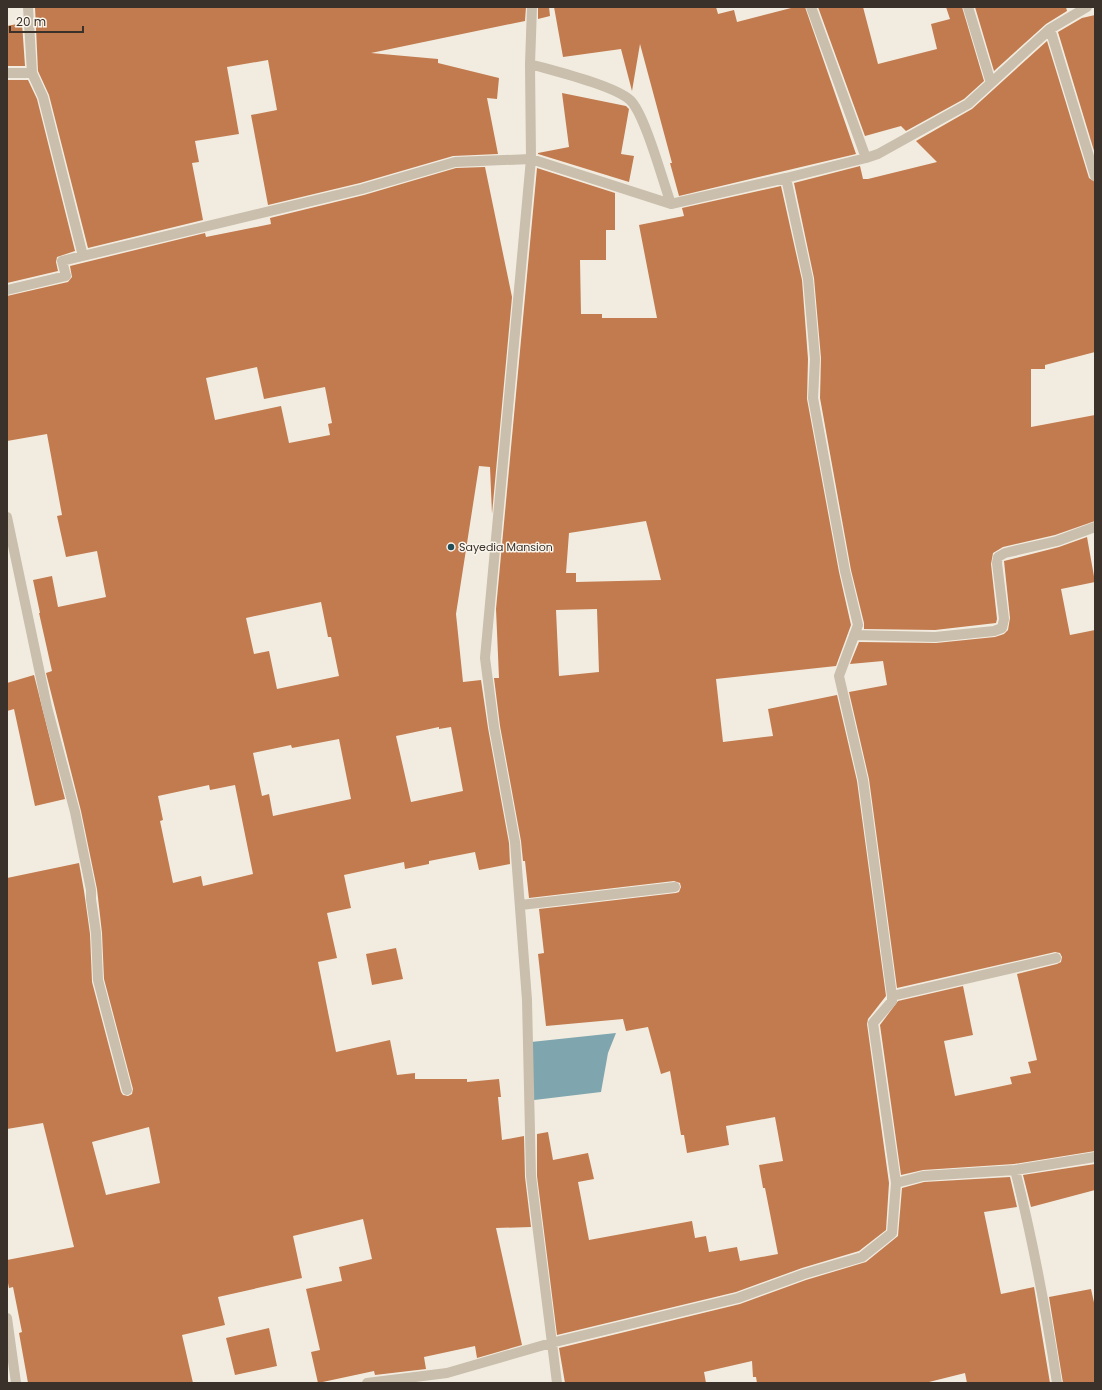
<svg xmlns="http://www.w3.org/2000/svg" width="1102" height="1390" font-family="Poppins,sans-serif">
<rect width="100%" height="100%" fill="#f2ece0"/>
<path fill="#7fa6af" d="M 616,1033 L 608,1053 L 601,1092 L 526,1101 L 531,1042 Z"/>
<path fill="#c27b4e" fill-rule="evenodd" d="M 35,7 L 526,7 L 525,21 L 371,53 L 438,59 L 438,63 L 499,78 L 497,99 L 487,98 L 498,154 L 453,156 L 360,183 L 268,205 L 251,115 L 277,110 L 268,60 L 227,67 L 239,134 L 195,141 L 199,162 L 192,163 L 203,220 L 88,248 L 49,95 L 38,71 Z
M 538,7 L 549,7 L 550,16 L 538,19 Z
M 554,7 L 716,7 L 718,14 L 734,10 L 737,22 L 795,7 L 805,7 L 856,154 L 679,196 L 670,163 L 672,163 L 640,44 L 632,91 L 621,49 L 563,57 Z
M 818,7 L 863,7 L 878,64 L 937,49 L 931,24 L 950,19 L 946,7 L 962,7 L 984,81 L 964,99 L 906,131 L 901,126 L 865,136 Z
M 975,7 L 1066,7 L 1067,11 L 1046,24 L 994,71 Z
M 1095,15 L 1095,154 L 1058,32 L 1082,18 Z
M 22,23 L 25,66 L 7,66 L 7,26 Z
M 1047,41 L 1089,178 L 1095,182 L 1095,352 L 1045,365 L 1045,369 L 1031,369 L 1031,427 L 1095,415 L 1095,521 L 1055,535 L 1003,547 L 993,553 L 991,564 L 997,619 L 996,623 L 935,630 L 864,629 L 864,623 L 851,570 L 820,398 L 821,358 L 814,278 L 794,183 L 860,166 L 863,179 L 868,179 L 937,162 L 916,141 L 972,109 Z
M 7,80 L 28,80 L 37,99 L 75,251 L 57,257 L 56,262 L 58,271 L 7,283 Z
M 562,93 L 626,106 L 629,109 L 621,154 L 634,156 L 629,182 L 538,154 L 538,153 L 569,147 Z
M 485,167 L 512,297 L 492,514 L 490,467 L 479,466 L 456,614 L 463,682 L 481,680 L 488,728 L 509,843 L 510,864 L 479,870 L 475,852 L 429,861 L 429,864 L 405,869 L 404,862 L 344,875 L 351,908 L 327,913 L 337,958 L 318,962 L 336,1052 L 390,1040 L 397,1075 L 415,1073 L 415,1079 L 467,1079 L 467,1082 L 499,1079 L 501,1097 L 498,1097 L 502,1140 L 524,1136 L 525,1177 L 531,1227 L 496,1228 L 522,1345 L 477,1358 L 475,1346 L 424,1357 L 426,1369 L 375,1375 L 374,1371 L 318,1383 L 311,1352 L 320,1350 L 306,1289 L 342,1281 L 339,1267 L 372,1259 L 363,1219 L 293,1236 L 302,1278 L 218,1297 L 225,1325 L 182,1335 L 193,1383 L 28,1383 L 19,1333 L 22,1332 L 13,1287 L 9,1288 L 7,1278 L 7,1260 L 74,1247 L 43,1123 L 7,1129 L 7,878 L 79,863 L 84,891 L 90,934 L 92,982 L 121,1092 L 123,1095 L 128,1096 L 132,1094 L 133,1089 L 104,979 L 102,933 L 97,889 L 81,811 L 46,673 L 52,671 L 39,613 L 40,613 L 33,580 L 52,576 L 58,607 L 106,597 L 97,551 L 66,557 L 57,516 L 62,515 L 47,434 L 7,441 L 7,296 L 68,282 L 72,277 L 70,266 L 205,233 L 206,237 L 271,224 L 270,218 L 364,195 L 456,168 ZM 257,367 L 264,399 L 325,387 L 332,423 L 328,424 L 330,435 L 289,443 L 281,406 L 215,420 L 206,378 ZM 321,602 L 328,637 L 331,637 L 339,676 L 277,689 L 269,651 L 254,654 L 246,618 ZM 439,727 L 439,729 L 451,727 L 463,791 L 411,802 L 396,736 ZM 339,739 L 351,799 L 273,816 L 269,794 L 262,796 L 253,753 L 291,745 L 292,748 ZM 209,785 L 210,790 L 235,785 L 253,874 L 203,886 L 201,876 L 173,883 L 160,821 L 163,820 L 158,796 ZM 149,1127 L 160,1183 L 106,1195 L 92,1142 Z
M 537,168 L 615,193 L 615,230 L 606,230 L 606,260 L 580,260 L 581,314 L 602,314 L 602,318 L 657,318 L 639,225 L 684,216 L 682,208 L 781,186 L 802,280 L 808,359 L 807,399 L 839,572 L 851,625 L 836,666 L 716,679 L 723,742 L 773,736 L 768,709 L 837,695 L 857,781 L 886,996 L 868,1019 L 867,1024 L 889,1183 L 886,1230 L 859,1251 L 802,1268 L 736,1292 L 557,1335 L 537,1176 L 537,1134 L 548,1132 L 553,1160 L 588,1153 L 594,1179 L 578,1182 L 589,1240 L 692,1221 L 695,1238 L 706,1236 L 709,1252 L 737,1247 L 740,1261 L 778,1254 L 765,1188 L 763,1188 L 759,1165 L 783,1161 L 775,1117 L 726,1126 L 729,1145 L 687,1153 L 684,1135 L 681,1135 L 670,1071 L 661,1074 L 648,1027 L 626,1031 L 623,1019 L 546,1026 L 538,954 L 544,953 L 539,909 L 676,893 L 679,892 L 681,887 L 680,883 L 674,881 L 529,898 L 525,861 L 523,861 L 521,841 L 500,726 L 494,678 L 499,678 L 496,609 ZM 646,521 L 661,580 L 576,582 L 576,573 L 566,573 L 569,533 ZM 597,609 L 599,672 L 559,676 L 556,610 Z
M 1087,537 L 1095,582 L 1061,589 L 1070,635 L 1095,630 L 1095,1151 L 1014,1164 L 923,1170 L 901,1175 L 880,1025 L 898,1001 L 963,986 L 973,1035 L 944,1041 L 955,1096 L 1012,1084 L 1010,1077 L 1031,1073 L 1028,1062 L 1037,1060 L 1017,974 L 1057,964 L 1061,962 L 1062,957 L 1060,953 L 1055,952 L 897,988 L 869,779 L 849,692 L 887,685 L 883,661 L 850,664 L 859,642 L 936,643 L 995,637 L 1004,634 L 1008,630 L 1010,618 L 1004,561 L 1059,547 Z
M 34,675 L 65,799 L 35,806 L 14,709 L 7,711 L 7,683 Z
M 396,948 L 403,979 L 372,985 L 366,954 Z
M 1095,1164 L 1095,1190 L 1031,1207 L 1023,1175 Z
M 1010,1177 L 1017,1207 L 984,1212 L 1001,1294 L 1034,1287 L 1050,1383 L 967,1383 L 965,1373 L 925,1383 L 757,1383 L 756,1377 L 753,1377 L 752,1361 L 704,1372 L 706,1383 L 565,1383 L 559,1348 L 740,1304 L 806,1280 L 866,1262 L 898,1236 L 902,1188 L 924,1182 Z
M 1091,1289 L 1095,1307 L 1095,1383 L 1063,1383 L 1049,1297 Z
M 269,1328 L 277,1366 L 235,1375 L 226,1338 Z"/>
<g fill="none" stroke-linecap="round" stroke-linejoin="round">
<path stroke="#cabeac" stroke-width="10" d="M 532,7 L 530,64 L 531,159 L 485,658 L 494,727 L 515,842 L 527,1000 L 531,1176 L 557,1383
M 811,7 L 866,158
M 968,7 L 991,83
M 1050,29 L 1095,176
M 530,64 C 554,71 613,85 630,100 C 645,114 663,182 671,204
M 7,73 L 32,73 L 28,7
M 32,73 L 43,97 L 83,256
M 786,178 L 808,279 L 815,359 L 813,398 L 845,571 L 858,625 L 839,676 L 863,780 L 892,996 L 892,1001 L 873,1023 L 896,1183
M 7,290 L 66,276 L 62,261 L 362,189 L 455,162 L 531,159 L 671,204 L 786,178 L 866,158 L 878,154 L 968,104 L 1050,29 L 1087,7
M 7,517 L 47,707 L 75,812 L 91,890 L 91,899 L 96,933 L 98,980 L 127,1090
M 854,635 L 935,637 L 994,631 L 1002,628 L 1004,619 L 997,563 L 998,557 L 1005,553 L 1057,541 L 1095,527
M 521,905 L 675,887
M 892,996 L 1056,958
M 1015,1170 C 1033,1240 1046,1311 1057,1383
M 7,1318 L 16,1383
M 367,1383 L 447,1373 L 551,1343 L 738,1298 L 804,1274 L 862,1257 L 892,1233 L 896,1183 L 923,1176 L 1015,1170 L 1095,1157"/>
</g>
<circle fill="#214d59" stroke="#faf5ec" stroke-width="1.5" cx="451" cy="547" r="4"/>
<g text-anchor="middle" dominant-baseline="central" stroke-width="3" stroke-linejoin="round" paint-order="stroke">
<g font-size="11" fill="#39312a" stroke="#faf5ec" text-anchor="start">
<text x="459" y="547">Sayedia Mansion</text>
</g>
</g>
<rect width="1102" height="1390" fill="none" stroke="#39312a" stroke-width="16"/>
<path d="M10 26v6h73v-6" fill="none" stroke="#39312a" stroke-width="2"/>
<text x="16" y="26" font-size="12" fill="#39312a" stroke="#faf5ec" stroke-width="3" paint-order="stroke">20 m</text>
</svg>
